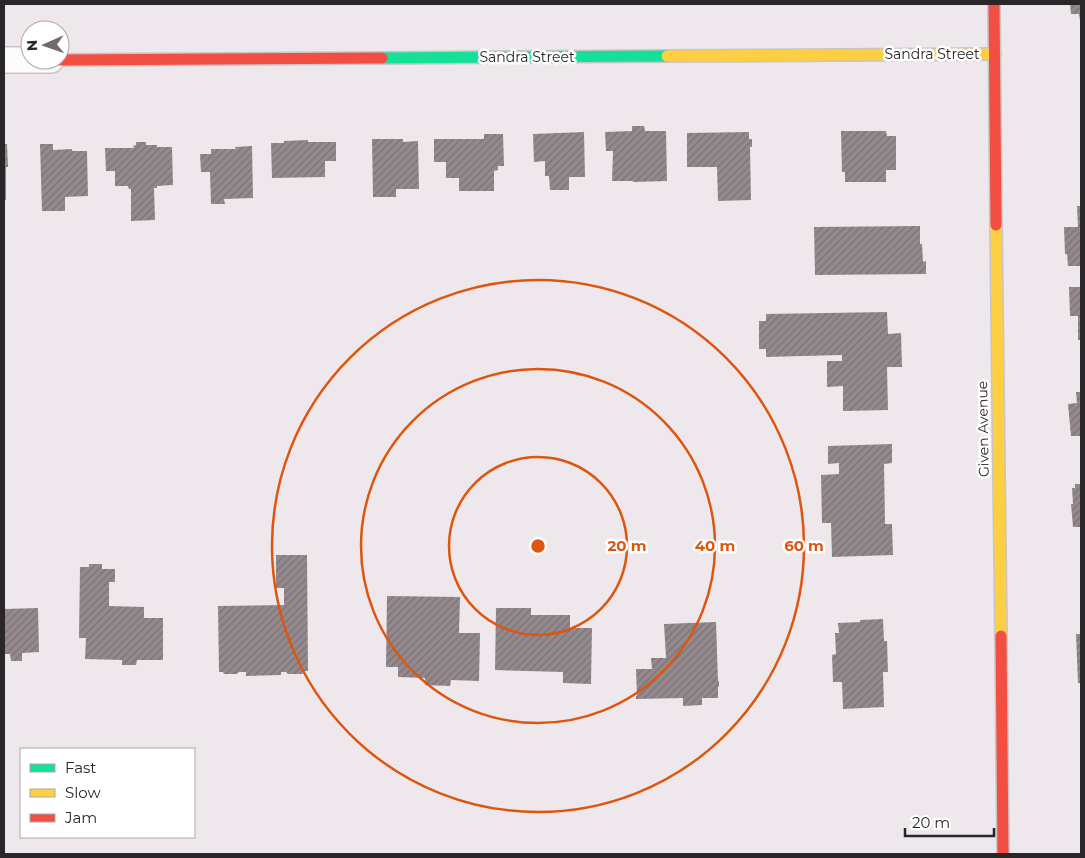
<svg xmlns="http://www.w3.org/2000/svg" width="1085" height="858" font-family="Montserrat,sans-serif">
<defs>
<pattern id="building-hatch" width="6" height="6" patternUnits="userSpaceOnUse" patternTransform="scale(1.25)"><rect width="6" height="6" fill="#948a8e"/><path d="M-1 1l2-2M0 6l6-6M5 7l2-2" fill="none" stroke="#797174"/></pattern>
</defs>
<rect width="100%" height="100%" fill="#eee8ed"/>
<path fill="url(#building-hatch)" d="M 1070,4 L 1081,4 L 1081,21 L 1080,21 L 1079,14 L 1071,14 Z
M 632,126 L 644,126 L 645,131 L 666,131 L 667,181 L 633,182 L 633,181 L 612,181 L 613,151 L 606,151 L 605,132 L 632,131 Z
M 841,131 L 886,131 L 887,136 L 896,136 L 896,170 L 886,170 L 886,182 L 845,182 L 845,172 L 842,172 Z
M 584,132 L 585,177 L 569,177 L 569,190 L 550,190 L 549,176 L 545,176 L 545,161 L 534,162 L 533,134 Z
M 749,132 L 749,139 L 752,139 L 752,147 L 750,147 L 751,200 L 718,201 L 717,167 L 687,167 L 687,133 Z
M 484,134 L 503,134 L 504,166 L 498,166 L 498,170 L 494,171 L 494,191 L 459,191 L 459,178 L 446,178 L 446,162 L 434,162 L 434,139 L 484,139 Z
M 372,139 L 403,139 L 403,142 L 418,141 L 419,189 L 396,189 L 396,197 L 373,197 Z
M 308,140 L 308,142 L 336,142 L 336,161 L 325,161 L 325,177 L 272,178 L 271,143 L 284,143 L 284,141 Z
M 136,142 L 146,142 L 146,145 L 157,145 L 157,147 L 172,147 L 173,185 L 157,186 L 157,188 L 154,188 L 155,220 L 131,221 L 131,189 L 129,189 L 128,186 L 115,186 L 115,171 L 106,171 L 105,148 L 134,148 L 133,146 L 136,145 Z
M 4,144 L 7,144 L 8,167 L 6,167 L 6,200 L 4,200 Z
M 40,144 L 53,144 L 53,150 L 72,149 L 72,151 L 87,151 L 88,196 L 65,197 L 65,211 L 42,211 Z
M 252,146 L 253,198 L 224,199 L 225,204 L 211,204 L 210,172 L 201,172 L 200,154 L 211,154 L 211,149 L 236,149 L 235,147 Z
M 1077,206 L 1081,206 L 1081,266 L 1068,266 L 1067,254 L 1065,254 L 1064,227 L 1078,227 Z
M 920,226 L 920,244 L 922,244 L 923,262 L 926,261 L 926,274 L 815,275 L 814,227 Z
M 1069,287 L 1081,287 L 1081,340 L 1078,340 L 1078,316 L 1070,316 Z
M 887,312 L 888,334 L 901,333 L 902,367 L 887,367 L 888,410 L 843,411 L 843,386 L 827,387 L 827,361 L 842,361 L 842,355 L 766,357 L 766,349 L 759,349 L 759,321 L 766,321 L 766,314 Z
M 1076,392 L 1081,392 L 1081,436 L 1071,436 L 1068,404 L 1077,403 Z
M 892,444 L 892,463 L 884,464 L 885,524 L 892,524 L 893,555 L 832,557 L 831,523 L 822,523 L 821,475 L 839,474 L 839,463 L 828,464 L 828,446 Z
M 1075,484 L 1081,484 L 1081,527 L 1073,527 L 1071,504 L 1073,504 L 1072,488 L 1075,488 Z
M 276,555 L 307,555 L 308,671 L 303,671 L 302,674 L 288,674 L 286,672 L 281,672 L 281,675 L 246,676 L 246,672 L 239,672 L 237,674 L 224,674 L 223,672 L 219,672 L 218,606 L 284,605 L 284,588 L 276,588 Z
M 89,564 L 102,564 L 102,569 L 115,569 L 115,582 L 109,582 L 109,606 L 144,607 L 144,618 L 163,618 L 163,660 L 137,660 L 136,665 L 122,665 L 122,660 L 85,659 L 86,638 L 79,638 L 80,567 L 89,567 Z
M 387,596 L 460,597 L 459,633 L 480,633 L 479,681 L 451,680 L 450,686 L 425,685 L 425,678 L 398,677 L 398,667 L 386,667 Z
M 38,608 L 39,652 L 22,653 L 22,661 L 11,661 L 10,654 L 4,654 L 4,609 Z
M 496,608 L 531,608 L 531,615 L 570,615 L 570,628 L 592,628 L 591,684 L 563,683 L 563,672 L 495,670 Z
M 883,619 L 884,641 L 887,641 L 888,672 L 883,672 L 884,707 L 843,709 L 842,682 L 833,682 L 832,655 L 836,654 L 835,633 L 839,633 L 838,623 L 860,622 L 860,620 Z
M 716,622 L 718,681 L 719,681 L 719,686 L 718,687 L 718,698 L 702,698 L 702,705 L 683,706 L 683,698 L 636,699 L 636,696 L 637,696 L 636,669 L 652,669 L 651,658 L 666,658 L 664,624 Z
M 1076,634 L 1081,634 L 1081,683 L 1078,683 Z"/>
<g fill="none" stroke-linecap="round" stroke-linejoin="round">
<defs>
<path id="street" d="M 4,60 L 51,60"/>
<path id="fast" d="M 382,58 L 667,56"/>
<path id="slow" d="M 667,56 L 995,54
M 996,225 L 1001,636"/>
<path id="jam" d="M 994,4 L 996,225
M 60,60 L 382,58
M 1001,636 L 1003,854"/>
</defs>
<use href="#street" stroke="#c9c4c8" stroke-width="28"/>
<use href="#fast" stroke="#c9c4c8" stroke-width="14"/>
<use href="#slow" stroke="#c9c4c8" stroke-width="14"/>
<use href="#jam" stroke="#c9c4c8" stroke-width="14"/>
<use href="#street" stroke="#fcfcfc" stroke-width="25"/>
<use href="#fast" stroke="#16e098" stroke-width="11"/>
<use href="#slow" stroke="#ffcf43" stroke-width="11"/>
<use href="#jam" stroke="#f24e42" stroke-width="11"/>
</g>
<g fill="none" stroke="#de560d" stroke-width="2.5">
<circle cx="538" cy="546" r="89"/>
<circle cx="538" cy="546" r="177"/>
<circle cx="538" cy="546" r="266"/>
</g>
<g text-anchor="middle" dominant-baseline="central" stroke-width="5" stroke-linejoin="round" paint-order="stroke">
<g font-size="14" fill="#2a2529" stroke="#fff">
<text x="932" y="54">Sandra Street</text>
<text x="527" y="57">Sandra Street</text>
<text transform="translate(983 429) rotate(-91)">Given Avenue</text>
</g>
</g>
<circle cx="538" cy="546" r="8" fill="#de560d" stroke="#fff" stroke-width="2.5"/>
<g font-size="15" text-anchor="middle" font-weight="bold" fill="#de560d" stroke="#fff" stroke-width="5" stroke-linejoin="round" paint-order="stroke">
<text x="627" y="551">20 m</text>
<text x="715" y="551">40 m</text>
<text x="804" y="551">60 m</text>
</g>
<rect width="1085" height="858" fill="none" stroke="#2a2529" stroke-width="10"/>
<rect x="20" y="748" width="175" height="90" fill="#ffffff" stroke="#aaa8a9"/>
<rect x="30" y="764" width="25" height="8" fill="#16e098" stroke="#aaa8a9"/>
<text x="65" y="773" font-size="15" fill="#2a2529">Fast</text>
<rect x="30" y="789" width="25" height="8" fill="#ffcf43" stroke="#aaa8a9"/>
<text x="65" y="798" font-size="15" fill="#2a2529">Slow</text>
<rect x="30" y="814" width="25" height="8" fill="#f24e42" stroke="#aaa8a9"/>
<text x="65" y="823" font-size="15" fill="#2a2529">Jam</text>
<g transform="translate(45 45) rotate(268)"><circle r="24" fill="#ffffff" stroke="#aaa8a9"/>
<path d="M0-4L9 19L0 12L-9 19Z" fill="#6f696e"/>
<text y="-8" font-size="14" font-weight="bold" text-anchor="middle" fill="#2a2529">N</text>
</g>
<path d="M905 828v8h89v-8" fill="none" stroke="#2a2529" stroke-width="2.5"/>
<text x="912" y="828" font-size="15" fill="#2a2529" stroke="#ffffff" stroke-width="4" paint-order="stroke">20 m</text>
</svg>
